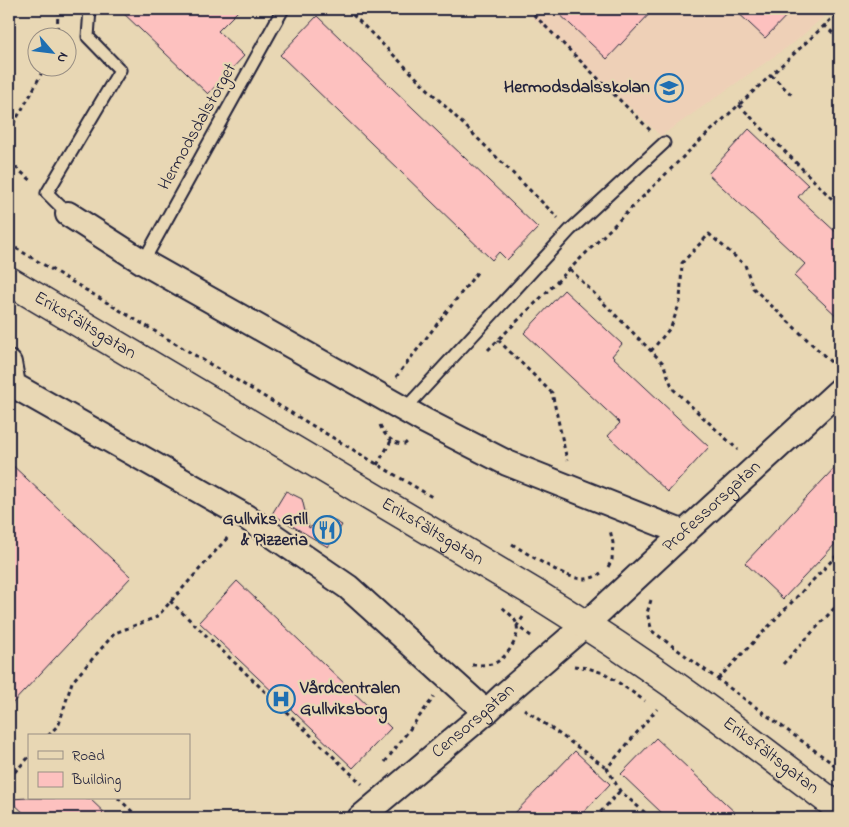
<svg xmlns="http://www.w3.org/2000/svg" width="849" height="827" font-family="'Indie Flower',sans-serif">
<rect width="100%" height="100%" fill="#e8d7b4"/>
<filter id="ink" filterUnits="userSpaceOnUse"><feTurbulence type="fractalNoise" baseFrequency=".02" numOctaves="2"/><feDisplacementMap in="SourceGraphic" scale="10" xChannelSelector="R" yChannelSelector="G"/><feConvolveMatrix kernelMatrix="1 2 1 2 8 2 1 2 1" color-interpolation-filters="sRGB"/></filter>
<g filter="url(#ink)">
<path fill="#eed0b7" d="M 524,9 L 832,9 L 796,41 L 661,136 Z"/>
<path fill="#fdc1bf" stroke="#22223b" d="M 119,9 L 240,9 L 218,31 L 244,56 L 208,94 Z
M 554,9 L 654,9 L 607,59 Z
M 734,9 L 793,9 L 765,38 Z
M 317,16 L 538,228 L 507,260 L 499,252 L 492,260 L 280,55 Z
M 749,129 L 808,185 L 798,197 L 840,236 L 840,319 L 794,276 L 805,264 L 708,174 Z
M 564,290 L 622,344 L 612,356 L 709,447 L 668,492 L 608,436 L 620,423 L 524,333 Z
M 9,462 L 131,577 L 9,707 Z
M 840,462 L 840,539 L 783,599 L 745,563 Z
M 286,491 L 302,499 L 309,528 L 327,517 L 342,525 L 328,547 L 272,514 Z
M 237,581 L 391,728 L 353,768 L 199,622 Z
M 656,738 L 741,818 L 668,818 L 663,814 L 621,774 Z
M 575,751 L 610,784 L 582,814 L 578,818 L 510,818 Z
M 29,798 L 89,798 L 110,818 L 29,818 L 9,799 Z"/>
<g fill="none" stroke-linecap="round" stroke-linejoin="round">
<defs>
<path id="lane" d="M 68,214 L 47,193 L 120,70 L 88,37 L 90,9
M 143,262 L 283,9
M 404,410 L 570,230 L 664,143"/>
<g id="street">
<path d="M 68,214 L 143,262 L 423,420 L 507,463 L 684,533"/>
<path d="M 9,363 L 13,385 L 246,517 L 348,587 L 486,712"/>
<path id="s1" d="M 360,818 L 486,712 L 504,695 L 585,625 L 684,533 L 840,390"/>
</g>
<g id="secondary">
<path id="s2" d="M 9,281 L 538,595 C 568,614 599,633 628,653 C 701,702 770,756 840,809"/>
</g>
</defs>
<use href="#lane" stroke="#22223b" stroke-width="15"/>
<use href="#street" stroke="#22223b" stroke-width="28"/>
<use href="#secondary" stroke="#22223b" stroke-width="31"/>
<path stroke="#22223b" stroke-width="3" stroke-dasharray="4 4" stroke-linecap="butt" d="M 347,9 L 558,218
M 528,9 L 651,131
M 824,25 L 840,39
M 57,38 L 58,9
M 771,75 L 793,96
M 739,105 L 840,207
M 9,131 L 31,94 L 44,68
M 9,162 L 33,182
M 9,244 L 432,497
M 570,269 L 663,363 L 673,389 L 738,450
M 498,340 L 552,393 L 567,460
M 488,350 L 687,153 L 840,11
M 651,351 L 671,327 L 680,302 L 682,263 L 709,234 L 745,265 L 753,288 L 835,366
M 396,377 L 479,270
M 380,425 C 385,436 392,444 405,444 L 408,441
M 377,465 L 391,441
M 512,544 C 528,554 566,579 583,579 C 590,579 595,577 601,573
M 608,567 L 612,560 L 613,543 L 610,530
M 651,600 L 647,613 L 652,631 L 840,769
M 170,601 L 362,784
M 523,617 L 517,626 L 534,638
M 783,664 L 840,602
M 472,665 C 479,665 486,665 492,664 C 505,661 520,638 517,626 C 516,618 507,612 502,607
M 574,666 L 588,668 L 606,674 L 645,701
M 718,679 L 840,552
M 524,709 L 607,768
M 48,736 L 59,724 L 72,682 L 115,633 L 157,617 L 229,536
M 385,762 L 434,697
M 9,778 L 29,757
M 118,798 L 139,818
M 329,818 L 336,813
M 595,818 L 620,791
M 651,818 L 620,791 L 607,768 L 657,709"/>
<use href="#lane" stroke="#e8d7b4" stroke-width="11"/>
<use href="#street" stroke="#e8d7b4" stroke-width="24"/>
<use href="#secondary" stroke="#e8d7b4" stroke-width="28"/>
</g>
</g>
<defs>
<symbol id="school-ring" viewBox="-11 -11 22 22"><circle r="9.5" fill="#e8d7b4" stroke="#1f6fb2" stroke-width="1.5"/><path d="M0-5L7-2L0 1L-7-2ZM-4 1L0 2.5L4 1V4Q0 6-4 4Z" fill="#1f6fb2"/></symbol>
<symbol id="restaurant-ring" viewBox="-11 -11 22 22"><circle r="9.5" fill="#e8d7b4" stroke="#1f6fb2" stroke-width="1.5"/><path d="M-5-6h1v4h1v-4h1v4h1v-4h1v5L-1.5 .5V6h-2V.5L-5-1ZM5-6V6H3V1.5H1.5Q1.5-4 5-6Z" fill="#1f6fb2"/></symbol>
<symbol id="hospital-ring" viewBox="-11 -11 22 22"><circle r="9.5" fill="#e8d7b4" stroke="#1f6fb2" stroke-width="1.5"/><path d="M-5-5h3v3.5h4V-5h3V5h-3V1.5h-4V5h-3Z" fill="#1f6fb2"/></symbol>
</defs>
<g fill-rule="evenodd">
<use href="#school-ring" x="653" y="72" width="32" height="32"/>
<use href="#restaurant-ring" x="311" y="514" width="32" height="32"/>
<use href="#hospital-ring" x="265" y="683" width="32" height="32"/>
</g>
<g text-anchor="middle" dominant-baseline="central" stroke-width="4.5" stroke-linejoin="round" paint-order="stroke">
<g font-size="18" font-weight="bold" fill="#22223b" stroke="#e8d7b4" text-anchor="end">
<text x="650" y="88">Hermodsdalsskolan</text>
<text x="308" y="520">Gullviks Grill<tspan x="308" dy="21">&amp; Pizzeria</tspan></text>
<text x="300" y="689" text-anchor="start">Vårdcentralen<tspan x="300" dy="21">Gullviksborg</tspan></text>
</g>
<g font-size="18" fill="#22223b" stroke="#e8d7b4">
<text transform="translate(198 127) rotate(-61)">Hermodsdalstorget</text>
<text stroke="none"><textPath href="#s2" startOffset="88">Eriksfältsgatan</textPath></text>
<text stroke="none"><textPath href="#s1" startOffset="470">Professorsgatan</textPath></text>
<text stroke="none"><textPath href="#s2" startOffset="492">Eriksfältsgatan</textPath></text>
<text stroke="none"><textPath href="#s1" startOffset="149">Censorsgatan</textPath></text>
<text stroke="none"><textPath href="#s2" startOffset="898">Eriksfältsgatan</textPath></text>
</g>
</g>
<rect width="849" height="827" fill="none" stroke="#e8d7b4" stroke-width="30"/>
<rect x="15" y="15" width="819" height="797" fill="none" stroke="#22223b" stroke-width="2" filter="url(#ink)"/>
<rect x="28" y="734" width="162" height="65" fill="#e8d7b4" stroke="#998f84"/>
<rect x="38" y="751" width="25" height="8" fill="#e8d7b4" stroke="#998f84"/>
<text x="72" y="760" font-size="15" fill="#22223b">Road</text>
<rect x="38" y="772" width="25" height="15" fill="#fdc1bf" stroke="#998f84"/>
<text x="72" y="784" font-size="15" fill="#22223b">Building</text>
<g transform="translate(52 52) rotate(118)"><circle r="24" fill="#e8d7b4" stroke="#998f84"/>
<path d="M0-4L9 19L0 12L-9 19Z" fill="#1f6fb2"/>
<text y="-8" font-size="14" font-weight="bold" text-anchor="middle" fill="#22223b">N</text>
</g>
</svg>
